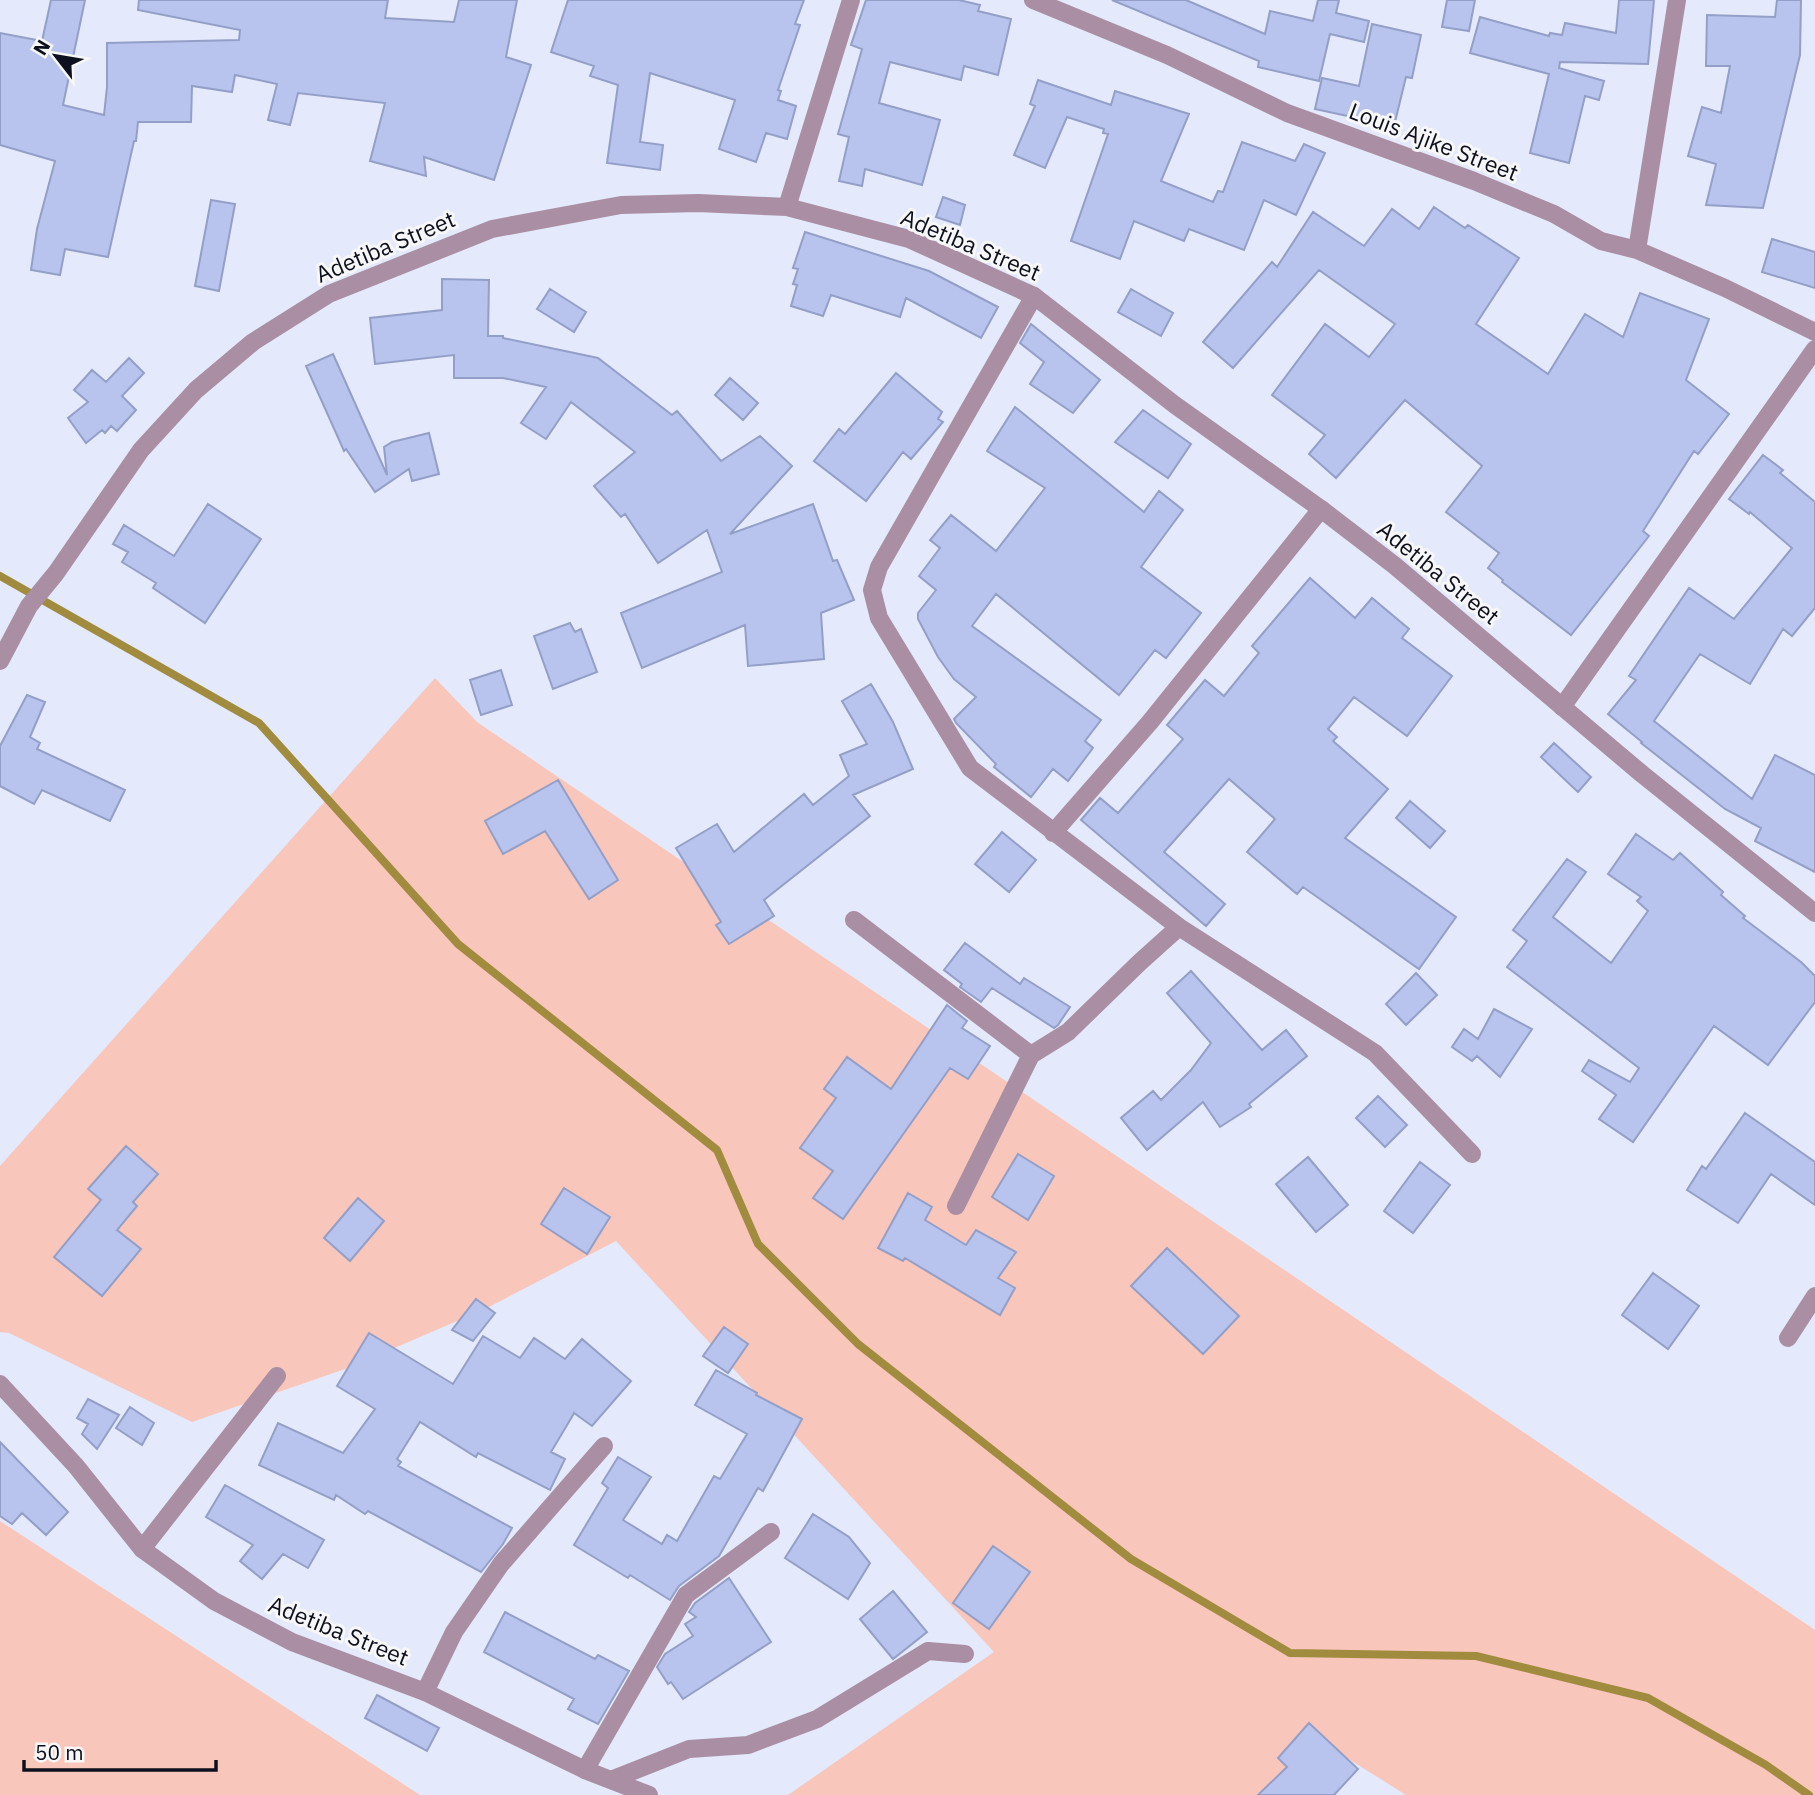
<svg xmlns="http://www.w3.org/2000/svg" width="1815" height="1795" font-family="'IBM Plex Sans',sans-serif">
<rect width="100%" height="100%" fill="#e4e9fb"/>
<path fill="#f8c6bb" d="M 435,678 L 477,722 L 1815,1630 L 1815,1795 L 1406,1795 L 1339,1753 L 1289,1795 L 788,1795 L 994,1652 L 616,1241 L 485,1309 L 348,1368 L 192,1422 L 9,1333 L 0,1332 L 0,1166 Z
M 0,1521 L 420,1795 L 0,1795 Z"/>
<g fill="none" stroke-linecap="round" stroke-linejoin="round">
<path stroke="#a18b3f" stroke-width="8" d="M 0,576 L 259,723 L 458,944 L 717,1150 L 758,1244 L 858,1344 L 1131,1559 L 1290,1653 L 1476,1656 L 1648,1698 L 1766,1765 L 1809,1795"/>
</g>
<path fill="#b8c4ee" stroke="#949fc7" stroke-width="2" d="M 51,0 L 85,0 L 63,105 L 104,115 L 107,87 L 107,43 L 239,40 L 240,30 L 138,10 L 139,0 L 388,0 L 385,18 L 454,22 L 459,0 L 517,0 L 506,57 L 531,65 L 494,180 L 424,157 L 426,176 L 370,161 L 385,103 L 298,93 L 290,125 L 268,120 L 277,84 L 235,75 L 232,92 L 192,86 L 191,122 L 138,122 L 136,141 L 134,141 L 108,257 L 65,249 L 60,275 L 31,270 L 37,229 L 55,161 L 0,145 L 0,33 L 42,41 Z
M 568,0 L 804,0 L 795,24 L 800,25 L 778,90 L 781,91 L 778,100 L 796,106 L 787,139 L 766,133 L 756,162 L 719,149 L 735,100 L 650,73 L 640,142 L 663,145 L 660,170 L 607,163 L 618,85 L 590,76 L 594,66 L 551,52 Z
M 866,0 L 959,0 L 980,5 L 978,11 L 1011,19 L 998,75 L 964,66 L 961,80 L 890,62 L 879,103 L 940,120 L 922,185 L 865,169 L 862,186 L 839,181 L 849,137 L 838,134 L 862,49 L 851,45 Z
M 1112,0 L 1186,0 L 1265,34 L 1270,11 L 1313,21 L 1318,0 L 1339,0 L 1336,13 L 1369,21 L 1364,42 L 1330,34 L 1319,81 L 1258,67 L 1259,61 Z
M 1447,0 L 1475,0 L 1469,31 L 1442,27 Z
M 1619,0 L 1654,0 L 1648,64 L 1560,62 L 1559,68 L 1604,81 L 1599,100 L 1585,96 L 1569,163 L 1530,153 L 1549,74 L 1470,53 L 1480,17 L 1549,36 L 1550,33 L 1562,35 L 1565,23 L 1616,33 Z
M 1777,0 L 1801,0 L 1800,55 L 1763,208 L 1706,205 L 1716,164 L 1688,156 L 1702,107 L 1721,113 L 1730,66 L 1706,66 L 1707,15 L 1775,17 Z
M 1372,24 L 1421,35 L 1412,78 L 1406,77 L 1394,126 L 1315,109 L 1322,78 L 1359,86 Z
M 1038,80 L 1111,105 L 1115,91 L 1189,114 L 1161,181 L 1213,202 L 1218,191 L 1223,192 L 1242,142 L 1295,161 L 1304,144 L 1325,153 L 1296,215 L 1264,200 L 1244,250 L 1189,229 L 1184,241 L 1134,221 L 1120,259 L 1071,241 L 1108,134 L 1103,133 L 1104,129 L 1067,117 L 1045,168 L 1014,155 L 1035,106 L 1030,104 Z
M 943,197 L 965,205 L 960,225 L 936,217 Z
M 211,200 L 235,204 L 219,291 L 195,286 Z
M 1434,207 L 1465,228 L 1468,225 L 1519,258 L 1476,324 L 1548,374 L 1585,314 L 1623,337 L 1640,293 L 1709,319 L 1686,380 L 1729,414 L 1698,454 L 1694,451 L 1643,531 L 1649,536 L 1571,635 L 1502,582 L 1503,580 L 1488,568 L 1499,553 L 1446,512 L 1482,466 L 1405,400 L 1336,478 L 1309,454 L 1325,435 L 1272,395 L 1325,324 L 1369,357 L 1395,324 L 1319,270 L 1233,368 L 1203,342 L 1272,262 L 1277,267 L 1313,212 L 1364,246 L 1392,209 L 1419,229 Z
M 805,232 L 929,271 L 998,307 L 981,338 L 906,298 L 900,317 L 831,295 L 823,316 L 791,306 L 797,285 L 793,284 L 798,269 L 793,268 Z
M 1772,239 L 1815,252 L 1815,288 L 1762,272 Z
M 442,279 L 489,280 L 488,336 L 503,336 L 503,338 L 598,358 L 672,415 L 677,411 L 721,461 L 760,436 L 792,466 L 730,534 L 813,504 L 833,561 L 837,560 L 854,600 L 821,613 L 824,659 L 748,666 L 745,625 L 642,668 L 621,613 L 722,572 L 707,530 L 658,563 L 625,514 L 621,517 L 594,486 L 635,452 L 571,402 L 546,439 L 521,423 L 546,387 L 503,378 L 454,378 L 454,355 L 375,364 L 370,318 L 442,310 Z
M 550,289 L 586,312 L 574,332 L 537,309 Z
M 1131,289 L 1173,313 L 1161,336 L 1118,312 Z
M 1031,324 L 1100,380 L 1073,413 L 1030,384 L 1044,362 L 1020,343 Z
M 333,354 L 387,475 L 384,447 L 392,442 L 429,433 L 439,474 L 412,481 L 409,469 L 375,492 L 346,449 L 344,451 L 306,366 Z
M 129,358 L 144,373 L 122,396 L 136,410 L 117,431 L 111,426 L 105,433 L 102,430 L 86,443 L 68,418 L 88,402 L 74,390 L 92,370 L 106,382 Z
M 896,373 L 942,412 L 938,419 L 943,422 L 911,459 L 903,452 L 866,501 L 814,461 L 839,429 L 845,434 Z
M 730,378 L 758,403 L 743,420 L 715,395 Z
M 1015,407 L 1144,512 L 1159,491 L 1183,510 L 1141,567 L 1201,613 L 1166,658 L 1155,650 L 1119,695 L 996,594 L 972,626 L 1101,720 L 1085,741 L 1093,748 L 1068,781 L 1053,769 L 1031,797 L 994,767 L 996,764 L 956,723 L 954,719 L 976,697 L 954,679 L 938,657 L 918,619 L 918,613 L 936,590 L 919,576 L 940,548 L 930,540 L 951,515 L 996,551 L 1045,488 L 987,451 Z
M 1143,410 L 1191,444 L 1168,478 L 1115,442 Z
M 1763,455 L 1783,470 L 1780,473 L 1815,502 L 1815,608 L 1792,636 L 1783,629 L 1750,684 L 1700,654 L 1654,721 L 1752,799 L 1775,755 L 1815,775 L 1815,872 L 1755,841 L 1761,828 L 1725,809 L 1641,743 L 1642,742 L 1608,714 L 1636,680 L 1629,676 L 1689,588 L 1734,619 L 1792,548 L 1750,512 L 1749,514 L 1729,499 Z
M 208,504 L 261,539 L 205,623 L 153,588 L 156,583 L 122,562 L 128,552 L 113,544 L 124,525 L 174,556 Z
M 1310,578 L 1355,618 L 1372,598 L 1409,629 L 1402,638 L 1452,676 L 1407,736 L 1354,697 L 1328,729 L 1337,737 L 1333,741 L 1388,789 L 1345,838 L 1456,917 L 1419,969 L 1303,887 L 1297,894 L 1247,852 L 1275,819 L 1229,779 L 1164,852 L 1225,904 L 1206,926 L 1081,820 L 1100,798 L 1118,813 L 1183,739 L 1167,725 L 1205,680 L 1224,696 L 1259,653 L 1252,646 Z
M 570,623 L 575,632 L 581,629 L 597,672 L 553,689 L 534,636 Z
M 501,670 L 512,705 L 481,715 L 470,680 Z
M 871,684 L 893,722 L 913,769 L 853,795 L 870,816 L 764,900 L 774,916 L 729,944 L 716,925 L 721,922 L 676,848 L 717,824 L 734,852 L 804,794 L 813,805 L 849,776 L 840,755 L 867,744 L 842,701 Z
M 27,695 L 45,702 L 30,737 L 40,743 L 37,749 L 125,790 L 110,821 L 42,790 L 34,804 L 0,786 L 0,746 Z
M 1554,743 L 1591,777 L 1578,792 L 1541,757 Z
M 558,780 L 618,880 L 589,899 L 545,831 L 503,854 L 485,821 Z
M 1410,801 L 1445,831 L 1430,848 L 1396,818 Z
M 1002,832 L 1036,860 L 1009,892 L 975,864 Z
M 1636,834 L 1673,860 L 1680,853 L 1723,892 L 1721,895 L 1745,916 L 1743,918 L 1801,962 L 1815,976 L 1815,1002 L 1768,1065 L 1714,1026 L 1633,1142 L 1599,1119 L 1616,1095 L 1582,1071 L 1589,1060 L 1630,1082 L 1639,1068 L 1507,967 L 1527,941 L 1513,930 L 1567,859 L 1586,872 L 1553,917 L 1611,963 L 1648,911 L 1637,901 L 1641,897 L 1608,874 Z
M 965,943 L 1020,984 L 1024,978 L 1070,1007 L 1058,1025 L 1054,1028 L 992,988 L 981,1002 L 960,987 L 962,984 L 944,970 Z
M 1191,971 L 1262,1050 L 1286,1030 L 1307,1056 L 1249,1104 L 1251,1107 L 1220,1127 L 1203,1102 L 1147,1150 L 1121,1118 L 1153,1091 L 1161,1100 L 1191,1070 L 1211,1043 L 1167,993 Z
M 1416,973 L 1437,995 L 1406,1025 L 1386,1004 Z
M 947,1005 L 967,1021 L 962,1028 L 990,1046 L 968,1079 L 950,1068 L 843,1219 L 813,1198 L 833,1171 L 800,1148 L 836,1098 L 824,1089 L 847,1057 L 891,1089 Z
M 1494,1009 L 1532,1029 L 1500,1077 L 1477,1056 L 1472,1061 L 1452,1047 L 1464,1029 L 1478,1039 Z
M 1378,1096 L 1407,1125 L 1385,1147 L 1356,1118 Z
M 1745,1113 L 1815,1162 L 1815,1205 L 1771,1174 L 1738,1223 L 1687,1190 L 1702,1166 L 1706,1169 Z
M 126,1146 L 158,1174 L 133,1202 L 137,1206 L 117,1230 L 141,1249 L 102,1296 L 54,1257 L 101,1200 L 88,1189 Z
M 1018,1154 L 1054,1176 L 1028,1220 L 992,1197 Z
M 1308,1157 L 1348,1205 L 1316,1232 L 1276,1184 Z
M 1420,1162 L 1450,1185 L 1413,1233 L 1384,1211 Z
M 564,1188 L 610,1217 L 587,1254 L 541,1224 Z
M 908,1193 L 932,1207 L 925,1220 L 966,1245 L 976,1230 L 1016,1252 L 998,1278 L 1015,1288 L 1000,1315 L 905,1258 L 903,1261 L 878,1248 Z
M 358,1198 L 384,1221 L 350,1261 L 324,1238 Z
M 1167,1248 L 1239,1316 L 1203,1354 L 1131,1286 Z
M 1653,1273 L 1699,1306 L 1668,1349 L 1622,1315 Z
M 476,1299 L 495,1313 L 473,1341 L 452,1330 Z
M 724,1327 L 748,1344 L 728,1373 L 703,1356 Z
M 369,1333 L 453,1384 L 483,1336 L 520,1358 L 534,1338 L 565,1359 L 582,1339 L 631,1381 L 592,1426 L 574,1413 L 573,1415 L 551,1452 L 565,1459 L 550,1490 L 478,1453 L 476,1457 L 420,1422 L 397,1459 L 401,1462 L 398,1466 L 512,1528 L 503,1544 L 481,1572 L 368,1511 L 365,1514 L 336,1495 L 334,1500 L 259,1465 L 278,1423 L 343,1453 L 375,1409 L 337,1386 Z
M 716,1370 L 757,1393 L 756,1395 L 802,1419 L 763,1491 L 758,1488 L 719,1556 L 679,1586 L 670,1600 L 630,1575 L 628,1578 L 574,1545 L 608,1488 L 602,1483 L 618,1457 L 651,1477 L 623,1520 L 662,1544 L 667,1535 L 677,1541 L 714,1476 L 720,1479 L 747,1434 L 695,1405 Z
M 88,1399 L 119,1415 L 97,1449 L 82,1434 L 88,1424 L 77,1418 Z
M 130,1407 L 154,1423 L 142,1445 L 116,1428 Z
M 0,1442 L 68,1512 L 46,1535 L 22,1513 L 12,1524 L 0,1516 Z
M 225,1485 L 324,1540 L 308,1568 L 283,1554 L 262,1579 L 240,1561 L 253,1545 L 206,1517 Z
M 813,1514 L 849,1537 L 870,1563 L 848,1599 L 785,1558 Z
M 993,1546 L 1030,1572 L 989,1629 L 953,1603 Z
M 729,1578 L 771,1642 L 683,1699 L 671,1682 L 668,1684 L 657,1667 L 665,1654 L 693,1636 L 685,1624 L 696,1617 L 689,1612 L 695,1603 Z
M 893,1591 L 927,1632 L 893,1659 L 860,1619 Z
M 505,1612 L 595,1659 L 598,1655 L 629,1671 L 598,1724 L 568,1709 L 574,1699 L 484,1652 Z
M 377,1695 L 439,1728 L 427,1751 L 365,1718 Z
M 1309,1723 L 1358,1769 L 1334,1795 L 1258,1795 L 1287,1767 L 1278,1758 Z"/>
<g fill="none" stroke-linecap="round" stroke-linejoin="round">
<path stroke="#aa8ea4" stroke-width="18" d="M 1033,0 L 1167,55 L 1287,113 L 1474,181 L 1554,214 L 1601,241 L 1637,250 L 1725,288 L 1815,332
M 1637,250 L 1677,0
M 1034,296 L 879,567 L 872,590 L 879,618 L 970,768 L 1179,927 L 1375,1053 L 1472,1154
M 1562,707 L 1815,349
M 1053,833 L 1150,722 L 1321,509
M 854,920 L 1031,1055
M 956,1206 L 1031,1055 L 1068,1032 L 1139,963 L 1179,927
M 1788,1338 L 1815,1296
M 142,1549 L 277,1376
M 425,1692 L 454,1632 L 501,1564 L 604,1446
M 585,1770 L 686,1595 L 771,1532
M 613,1779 L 689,1749 L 748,1745 L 817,1719 L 928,1651 L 965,1654"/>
<path stroke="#aa8ea4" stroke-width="18" d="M 787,207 L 851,0
M 0,661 L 29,606 L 56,573 L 141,450 L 196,390 L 253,342 L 329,294 L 492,229 L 621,205 L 698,203 L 787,207 L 909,239 L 1034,296 L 1175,405 L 1321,509 L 1394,565 L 1642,774 L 1815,913
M 0,1384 L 76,1466 L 142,1549 L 214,1601 L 292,1642 L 425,1692 L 585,1770 L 649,1795"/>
</g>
<g text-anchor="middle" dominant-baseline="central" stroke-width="6" stroke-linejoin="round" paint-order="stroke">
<g font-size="23" fill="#0d101e" stroke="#f7f7f7">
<text transform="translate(1434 141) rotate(21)">Louis Ajike Street</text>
<text transform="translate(971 244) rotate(23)">Adetiba Street</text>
<text transform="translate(385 246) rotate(-23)">Adetiba Street</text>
<text transform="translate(1439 572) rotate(39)">Adetiba Street</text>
<text transform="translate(339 1630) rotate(22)">Adetiba Street</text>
</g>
</g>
<g transform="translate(56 56) rotate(301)" stroke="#f7f7f7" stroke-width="5" paint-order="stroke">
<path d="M0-5L12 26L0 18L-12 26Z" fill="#0d101e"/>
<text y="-10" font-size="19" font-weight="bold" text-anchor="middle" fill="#0d101e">N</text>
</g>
<path d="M24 1760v10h192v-10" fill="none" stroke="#0d101e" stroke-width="3.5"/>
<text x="35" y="1760" font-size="21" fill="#0d101e" stroke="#f7f7f7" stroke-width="5" paint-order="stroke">50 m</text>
</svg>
